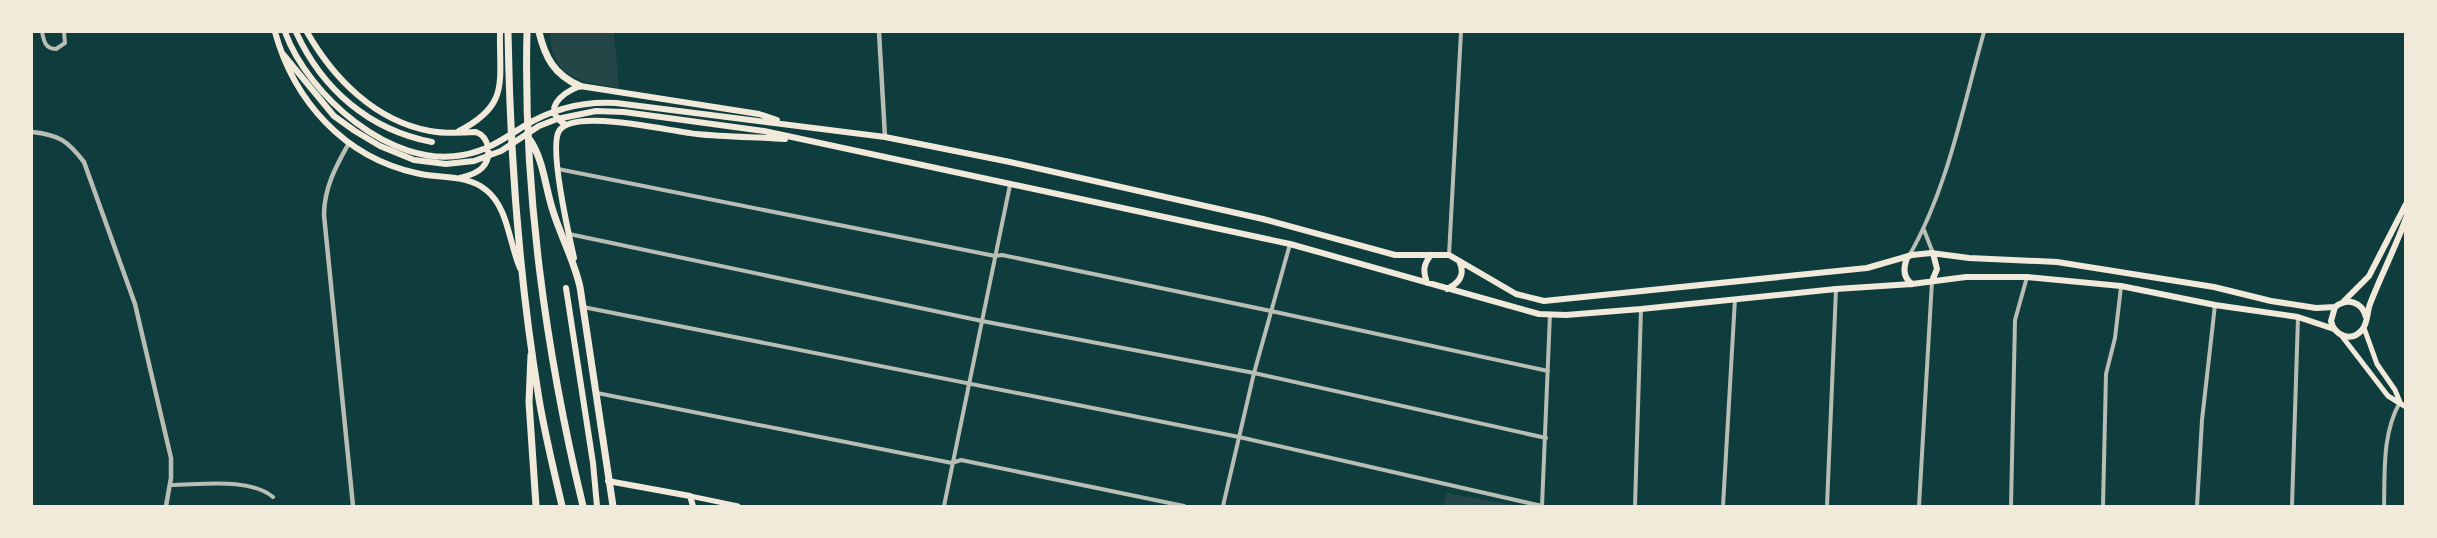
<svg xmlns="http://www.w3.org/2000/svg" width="2437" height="538" font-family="'Fira Sans Condensed',sans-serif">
<rect width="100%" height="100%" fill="#0f3d3e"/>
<path fill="#244646" d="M 550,32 L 614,32 L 619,88 C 580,81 551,79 550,32 Z
M 1447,493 L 1520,506 L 1443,506 Z"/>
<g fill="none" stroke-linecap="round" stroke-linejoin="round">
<path stroke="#b8beb3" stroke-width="4" d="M 42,32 C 44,41 45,49 56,49 L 65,43 L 64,32
M 558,169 L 995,256 L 1002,255 L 1271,311 L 1548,371
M 1924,230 L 1933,253
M 569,234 L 982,321 L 1254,373 L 1546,438
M 1449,255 L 1461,32
M 1909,256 C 1948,188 1963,106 1984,32
M 583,307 L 1239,437 L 1542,506
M 597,393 L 952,463 L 961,460 L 1184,506
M 170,485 C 200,485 249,477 273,497
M 944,506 L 1010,185
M 1223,506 L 1254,373 L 1290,244
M 1542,506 L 1550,314
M 1635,506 L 1641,309
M 1723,506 L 1735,299
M 1827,506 L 1836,289
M 1919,506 L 1932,281
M 2011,506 L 2015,320 L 2027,277
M 2103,506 L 2106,374 L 2115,338 L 2121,287
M 2197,506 L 2202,420 L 2215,305
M 2292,506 L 2298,317
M 2384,506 C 2385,471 2382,434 2400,402"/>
<path stroke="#b8beb3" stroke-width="4.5" d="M 879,32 L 885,137
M 32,132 C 59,135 67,140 84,162 L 135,304 L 171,458 L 171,478 L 166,506
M 349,143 C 336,166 324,188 324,215 L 353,506"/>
<path stroke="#f1e9da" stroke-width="5" d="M 2364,328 L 2377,364 L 2395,390 L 2400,402
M 2341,335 L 2388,396 L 2406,407
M 690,496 L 738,506"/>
<path stroke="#f1e9da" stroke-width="6" d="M 275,32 C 294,101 344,157 416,173 C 439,179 467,174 486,190 C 508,207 509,243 520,268
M 285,32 C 308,95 391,169 463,155 C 487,151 505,138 524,126 C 552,109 583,101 616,103 L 885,137 L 1010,162 L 1263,219 L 1395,255 L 1449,255 L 1516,294 L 1544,301 L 1867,268 L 1912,255 L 1931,253 L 1969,258 L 2057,262 L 2214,287 L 2271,301 L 2316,308 L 2335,307
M 296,32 C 322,89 369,130 432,142
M 307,32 C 333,78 375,121 430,131 C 445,134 461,133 476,132 C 490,137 492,158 482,168 C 476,174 467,176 460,178
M 282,53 L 334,116 L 355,131 L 380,146 L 414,160 L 446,164 L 474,161 L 501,151 L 539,126 L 557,119 L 596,111 L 624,112 L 764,131 L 1290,244 L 1539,314 L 1566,315 L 1641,309 L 1836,289 L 1912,284 L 1966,277 L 2027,277 L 2121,286 L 2215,305 L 2298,317 L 2334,329
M 566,125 C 540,110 562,93 580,86 L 759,114 L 777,120
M 459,131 C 510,105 499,82 500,32
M 1908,256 C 1903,267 1902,277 1912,284
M 574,258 C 569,236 549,148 559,131 C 573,107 672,132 697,134 C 726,137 756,137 785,139
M 1932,281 L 1937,269 L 1933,253
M 1427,283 C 1423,271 1423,265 1431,255
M 566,288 L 593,463 L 597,506
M 1447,289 C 1459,283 1466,275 1459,261
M 2344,301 L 2369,276 L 2406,204
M 2366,317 C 2362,302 2348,297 2335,307 L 2331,321 C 2334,335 2351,343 2362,330 C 2368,323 2367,312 2370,304 C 2381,275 2395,249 2406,218
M 608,481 L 690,496 L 693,506"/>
<path stroke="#f1e9da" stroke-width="7" d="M 508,32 C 510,154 519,278 539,399 C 545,435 554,471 562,506
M 527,32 C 523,188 546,354 583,506
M 539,32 C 545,57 554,75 580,86
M 530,140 C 544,161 545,187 553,211 C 561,237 574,260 580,287 L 613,506
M 531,355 L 529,402 L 536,506"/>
</g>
<rect width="2437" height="538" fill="none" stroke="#f1e9da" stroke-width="66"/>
</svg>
